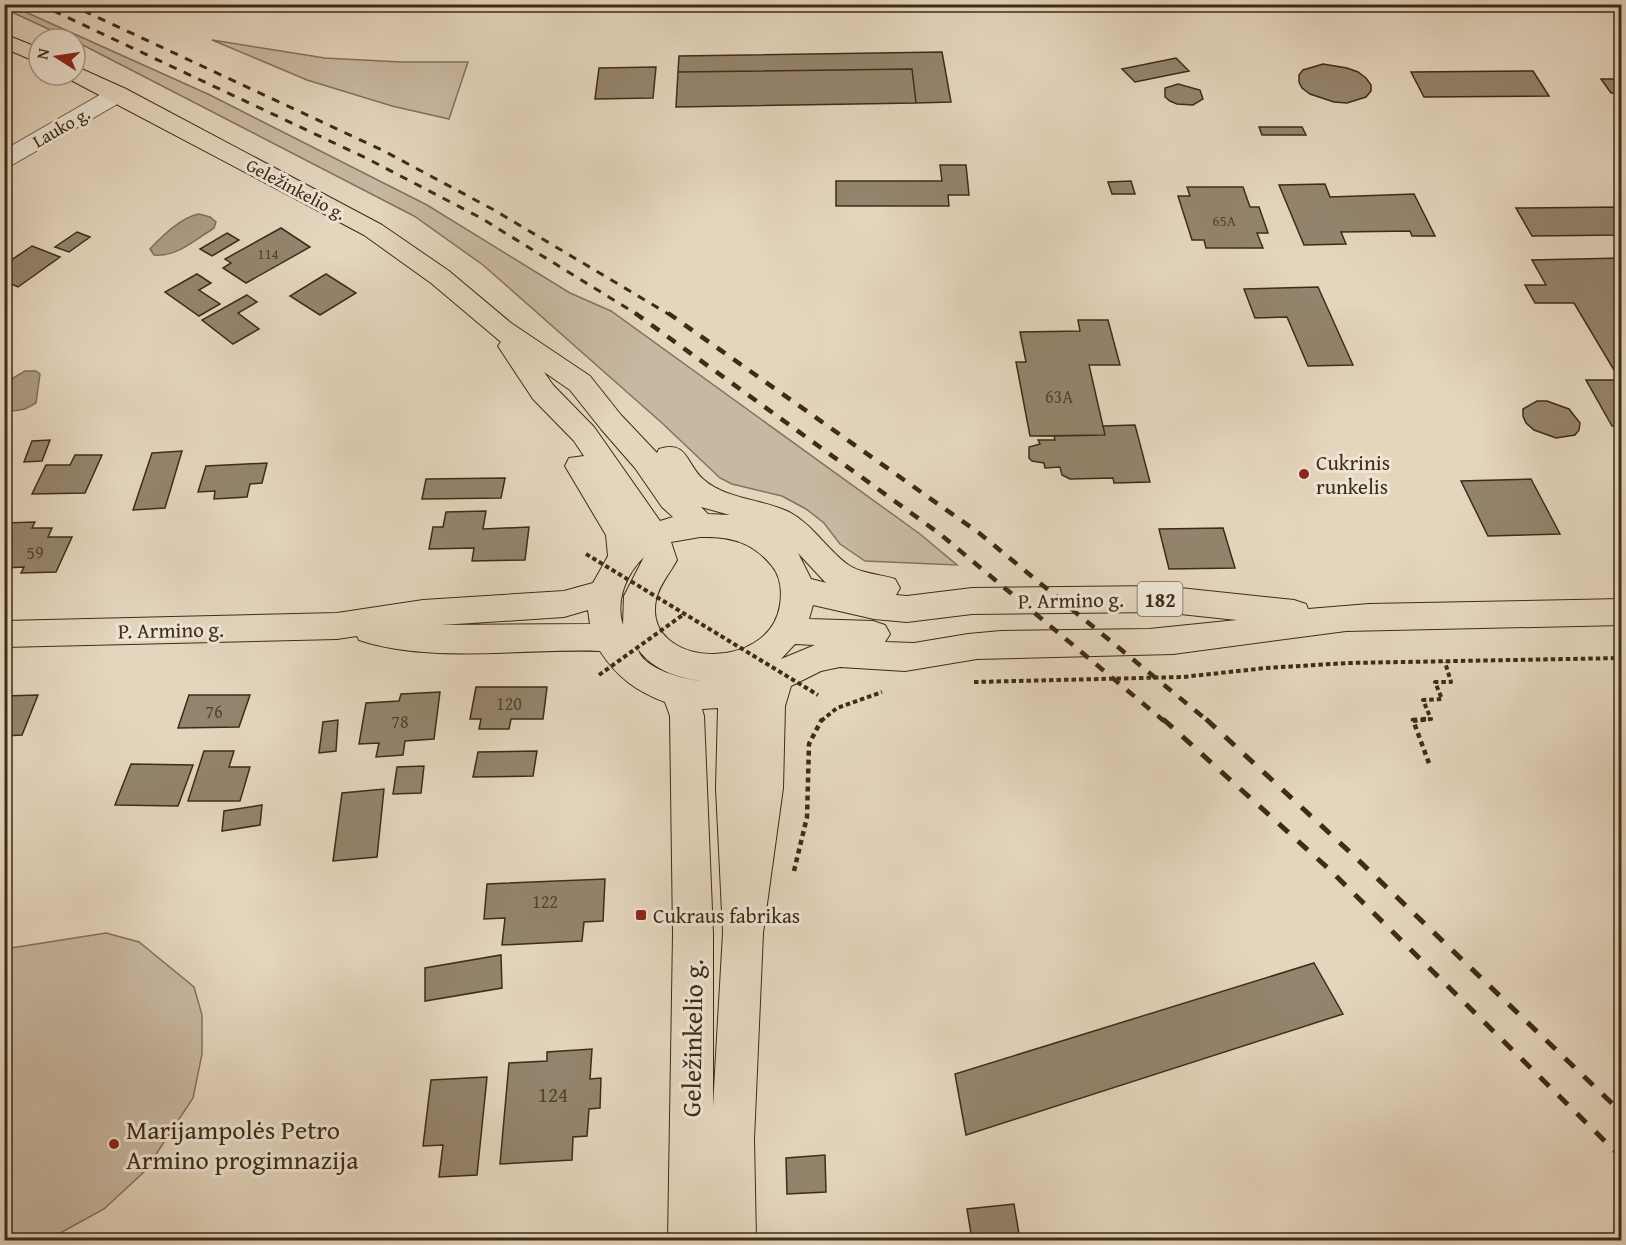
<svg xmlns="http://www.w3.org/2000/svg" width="1626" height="1245" font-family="'Gentium Book Plus',serif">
<rect width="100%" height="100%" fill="#e4d5bd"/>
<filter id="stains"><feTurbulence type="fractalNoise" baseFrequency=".00333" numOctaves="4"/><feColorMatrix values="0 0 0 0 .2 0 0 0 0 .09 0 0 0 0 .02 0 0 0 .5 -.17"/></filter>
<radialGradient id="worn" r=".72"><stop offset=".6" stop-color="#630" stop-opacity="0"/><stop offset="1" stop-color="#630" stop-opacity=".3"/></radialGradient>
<path fill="#c8b8a1" stroke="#83725c" stroke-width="1.5" d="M 5,4 L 10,5 L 210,95 L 427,205 L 570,293 L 611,311 L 920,534 L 957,565 L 865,561 L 840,544 L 824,523 L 806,509 L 782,496 L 732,484 L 720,478 L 662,423 L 483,265 L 414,216 L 75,41 L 75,39 L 70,39 L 5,9 Z
M 212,40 L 325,58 L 401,62 L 468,62 L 449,119 L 392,106 L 307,80 Z
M 106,933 L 139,942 L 194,987 L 202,1015 L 202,1054 L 193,1098 L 145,1171 L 104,1209 L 53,1237 L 32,1240 L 5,1240 L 5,949 Z"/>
<path fill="#ac9c84" stroke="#806f58" stroke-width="1.5" d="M 199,214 L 210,217 L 216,222 L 214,228 C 195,240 177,257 154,255 L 150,249 C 162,236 182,217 199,214 Z
M 25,371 L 36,371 L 40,374 L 36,403 L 25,409 L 13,411 L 6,406 L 13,378 Z"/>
<path fill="#94846d" stroke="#3e2c16" stroke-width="1.5" d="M 1322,4 L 1436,4 L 1438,8 L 1325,10 Z
M 1454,4 L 1486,4 L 1488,8 L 1456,8 Z
M 942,52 L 951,102 L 916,103 L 912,69 L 678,72 L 679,56 Z
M 1176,58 L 1189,71 L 1135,82 L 1122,69 Z
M 1323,64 L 1347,68 L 1358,72 L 1366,78 L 1371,85 L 1371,91 L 1366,97 L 1347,103 L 1334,102 L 1310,94 L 1302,88 L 1299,82 L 1299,75 L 1303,70 Z
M 656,67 L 653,98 L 595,99 L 599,68 Z
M 912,69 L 916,103 L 676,107 L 678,72 Z
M 1533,71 L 1549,96 L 1424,97 L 1411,72 Z
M 1601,79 L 1622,79 L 1622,93 L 1611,93 Z
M 1178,84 L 1200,90 L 1203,99 L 1193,105 L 1177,104 L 1170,101 L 1165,97 L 1165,88 Z
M 1259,127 L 1302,127 L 1306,135 L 1262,135 Z
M 940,165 L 966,165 L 969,195 L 948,195 L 949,206 L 836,206 L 836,181 L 942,181 Z
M 1131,181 L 1135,194 L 1112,194 L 1108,182 Z
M 1325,184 L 1330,197 L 1414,194 L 1435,236 L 1412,236 L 1410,231 L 1341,232 L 1346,244 L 1304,245 L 1279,185 Z
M 1187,187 L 1243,187 L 1250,207 L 1259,207 L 1268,233 L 1257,233 L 1263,248 L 1206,248 L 1204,240 L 1192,240 L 1178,196 L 1190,196 Z
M 1621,207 L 1622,235 L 1532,236 L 1516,208 Z
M 281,228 L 310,247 L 246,283 L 223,268 L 231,263 L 225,259 Z
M 77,232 L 90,237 L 69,252 L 55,247 Z
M 227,233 L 239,240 L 212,256 L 200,249 Z
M 32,246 L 60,257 L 18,287 L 4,281 L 4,265 Z
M 1621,258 L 1622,425 L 1612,426 L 1586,380 L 1620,380 L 1574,303 L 1535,303 L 1525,285 L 1546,285 L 1532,260 Z
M 197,274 L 211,283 L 199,290 L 220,304 L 199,316 L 165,292 Z
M 326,274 L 356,293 L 320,315 L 290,296 Z
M 1318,287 L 1353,365 L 1308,366 L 1287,317 L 1255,318 L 1244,289 Z
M 247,295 L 257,302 L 238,313 L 259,329 L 233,344 L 202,320 Z
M 1078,320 L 1108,320 L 1120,365 L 1089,365 L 1105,435 L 1030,436 L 1016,362 L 1026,362 L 1020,332 L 1080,331 Z
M 1537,401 L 1547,401 L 1569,409 L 1580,423 L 1579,430 L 1575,435 L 1556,438 L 1534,430 L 1526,423 L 1523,416 L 1523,409 Z
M 1135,425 L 1150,482 L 1114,483 L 1113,478 L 1070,479 L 1062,475 L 1060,467 L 1045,468 L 1044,463 L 1032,461 L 1029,458 L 1029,447 L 1040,444 L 1038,440 L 1055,440 L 1054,436 L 1105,435 L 1103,426 Z
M 50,440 L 42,461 L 24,462 L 32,441 Z
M 182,451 L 165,508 L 133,510 L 152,453 Z
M 75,455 L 102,455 L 85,493 L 32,494 L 46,465 L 70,465 Z
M 267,463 L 262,483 L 250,484 L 247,497 L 214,499 L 215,491 L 198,492 L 206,466 Z
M 505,478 L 501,498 L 422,499 L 426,479 Z
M 1531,479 L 1560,534 L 1488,536 L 1461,481 Z
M 486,511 L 483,529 L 529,527 L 525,560 L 472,561 L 474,548 L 429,549 L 433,527 L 443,527 L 446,512 Z
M 35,522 L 32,528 L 52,528 L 48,537 L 72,537 L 56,572 L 21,573 L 24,567 L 4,568 L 4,523 Z
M 1223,528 L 1235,568 L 1169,569 L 1159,529 Z
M 476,687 L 547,687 L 543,719 L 511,719 L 509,729 L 479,729 L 481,719 L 470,719 Z
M 440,692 L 434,739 L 405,741 L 403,755 L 376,757 L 379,743 L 359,744 L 366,703 L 399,701 L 401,694 Z
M 38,695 L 22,735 L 4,736 L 4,696 Z
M 189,695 L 250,695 L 239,727 L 178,728 Z
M 338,720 L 336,751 L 319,753 L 323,722 Z
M 204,751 L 234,751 L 229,767 L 250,767 L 240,801 L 188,801 Z
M 537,751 L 533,776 L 473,777 L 478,752 Z
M 131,764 L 193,765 L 178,806 L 115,805 Z
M 424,766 L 421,793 L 393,794 L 397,767 Z
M 384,789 L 377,857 L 333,861 L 342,793 Z
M 262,805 L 260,825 L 222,831 L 224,811 Z
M 605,879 L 603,921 L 584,922 L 582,941 L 502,945 L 505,918 L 484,919 L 487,884 Z
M 501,955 L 502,988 L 425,1001 L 425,968 Z
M 1314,963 L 1343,1014 L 966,1135 L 955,1074 Z
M 592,1049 L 590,1079 L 601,1078 L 600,1108 L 589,1109 L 587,1136 L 573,1137 L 572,1160 L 500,1164 L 509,1063 L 547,1061 L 547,1052 Z
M 487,1077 L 477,1175 L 439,1177 L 443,1145 L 423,1146 L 431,1080 Z
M 825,1155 L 826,1192 L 787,1194 L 786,1158 Z
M 1014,1204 L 1020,1240 L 972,1240 L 967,1209 Z"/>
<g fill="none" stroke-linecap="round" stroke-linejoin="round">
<defs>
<path id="minor" d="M 118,87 L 126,89 L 129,94 L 126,99 L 12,165 L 4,167 L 4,150 L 110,89 Z"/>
<path id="major" d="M 4,34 L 39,48 L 39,63 L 4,48 Z
M 75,66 L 126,89 L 382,225 L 449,271 L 511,323 L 590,376 L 621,415 L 657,453 L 659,449 C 688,440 686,464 703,479 C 725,499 762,499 789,512 C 813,525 826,548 847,564 C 860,574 881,574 895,579 L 900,588 L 896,595 L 907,596 L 972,588 L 1161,586 L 1294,600 L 1306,604 L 1308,609 L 1369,604 L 1622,599 L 1622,625 L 1346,631 L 1173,654 L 977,659 L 905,671 L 840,667 L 821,671 L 791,686 L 785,706 L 783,788 L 763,933 L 754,1140 L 756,1240 L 668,1240 L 673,934 L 670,716 L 665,702 C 636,691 617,677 600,651 C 525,648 431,664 359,640 L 357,636 L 337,639 L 4,647 L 4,621 L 337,613 L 423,600 L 564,591 L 593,583 L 608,556 L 606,535 L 565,466 L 569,458 L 584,456 L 574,441 L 533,399 L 498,346 L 501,342 L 431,283 L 364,235 L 67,78 L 65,75 L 75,75 ZM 544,372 L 570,390 L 601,429 L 635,468 L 662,507 L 673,517 L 660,521 L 594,427 L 553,385 ZM 701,507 L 730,515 L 708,514 ZM 700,537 C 730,536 753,542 772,566 C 781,577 782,592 780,605 C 769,675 642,667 656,600 C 659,585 670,573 677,560 L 671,542 ZM 798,553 L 825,582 L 827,583 L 811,579 ZM 644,557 L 624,596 L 623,625 C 615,601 626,574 644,557 ZM 813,605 L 874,619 L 907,622 L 972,614 L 1161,612 L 1237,620 L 1149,629 L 1001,631 L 968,634 L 914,643 L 885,642 L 890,634 L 885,625 L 873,621 L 809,619 ZM 588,610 L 590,624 L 441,625 L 564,617 ZM 795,644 L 815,645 L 781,659 ZM 638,649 C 652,670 682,680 706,681 C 686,681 641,668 638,649 ZM 718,708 L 716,788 L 723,933 L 713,1107 L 713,934 L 704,716 L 702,709 Z"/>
</defs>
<use href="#minor" stroke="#685640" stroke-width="2"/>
<use href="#major" stroke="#3e2c16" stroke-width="2"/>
<path stroke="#3e2c16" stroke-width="4" stroke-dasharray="4.5 3" stroke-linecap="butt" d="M 974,682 L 1183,677 L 1266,668 L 1348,663 L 1622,658
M 821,721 L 837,708 L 882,692
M 1413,721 L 1431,719 L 1423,700 L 1442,699 L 1435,682 L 1451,682 L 1445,662"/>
<path stroke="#3e2c16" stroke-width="4.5" stroke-dasharray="5 4" stroke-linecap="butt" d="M 1426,719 L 1413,720 L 1430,766
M 794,871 L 807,817 L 809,744 L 822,719"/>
<use href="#minor" fill="#ede4d4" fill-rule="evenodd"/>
<use href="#major" fill="#e4d5bd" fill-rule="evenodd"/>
<path stroke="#3e2c16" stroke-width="3" stroke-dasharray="8 8" stroke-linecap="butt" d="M 39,4 L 366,158 L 481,218 L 638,315
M 69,4 L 382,150 L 494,210 L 670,315"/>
<path stroke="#3e2c16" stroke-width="4.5" stroke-dasharray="10 10" stroke-linecap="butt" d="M 635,313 L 940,534 L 1164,721
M 668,313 L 979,533 L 1208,721"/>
<path stroke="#3e2c16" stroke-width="5" stroke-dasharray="13 13" stroke-linecap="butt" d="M 1163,719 L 1330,870 L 1622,1158
M 1206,719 L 1352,854 L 1622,1113"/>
<path stroke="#3e2c16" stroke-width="4" stroke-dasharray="4.5 3" stroke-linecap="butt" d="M 586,554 L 818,695
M 599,675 L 684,614"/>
</g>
<g fill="#8f2418" stroke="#ede4d4" stroke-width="2">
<circle cx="1304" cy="474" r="6"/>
<rect x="635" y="909" width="12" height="12" rx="3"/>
<circle cx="114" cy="1144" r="6"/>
</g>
<g text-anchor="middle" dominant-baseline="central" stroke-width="6" stroke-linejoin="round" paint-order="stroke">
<g font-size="15" fill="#54422c">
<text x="1224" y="220">65A</text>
<text x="268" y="253">114</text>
</g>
<g font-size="18" fill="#3e2c16" stroke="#ede4d4">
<text transform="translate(61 127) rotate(-30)">Lauko g.</text>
<text transform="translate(296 189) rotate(28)">Geležinkelio g.</text>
</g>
<g font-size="18" fill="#54422c">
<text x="1059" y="396">63A</text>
<text x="35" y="552">59</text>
<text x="509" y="703">120</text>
<text x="214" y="711">76</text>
<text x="400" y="721">78</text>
<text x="545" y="901">122</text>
</g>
<rect fill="#ede4d4" stroke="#72634f" stroke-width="1.5" x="1137.5" y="582" width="45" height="34" rx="4.5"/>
<g font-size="20" font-weight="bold" fill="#3e2c16">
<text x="1160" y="599">182</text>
</g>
<g font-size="21" fill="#3e2c16" stroke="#ede4d4" text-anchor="start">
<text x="1316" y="462">Cukrinis<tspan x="1316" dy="24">runkelis</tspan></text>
<text x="653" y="915">Cukraus fabrikas</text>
</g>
<g font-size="21" fill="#3e2c16" stroke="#ede4d4">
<text transform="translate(1071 600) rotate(-1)">P. Armino g.</text>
<text transform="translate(171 630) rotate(-1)">P. Armino g.</text>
</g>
<g font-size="21" fill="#54422c">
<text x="553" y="1094">124</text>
</g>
<g font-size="26" fill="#3e2c16" stroke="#ede4d4">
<text transform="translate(692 1038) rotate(-89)">Geležinkelio g.</text>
</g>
<g font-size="26" fill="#3e2c16" stroke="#ede4d4" text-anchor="start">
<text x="126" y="1129">Marijampolės Petro<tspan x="126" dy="30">Armino progimnazija</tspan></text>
</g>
</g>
<rect width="1626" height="1245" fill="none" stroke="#e4d5bd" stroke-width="24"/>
<rect x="6" y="6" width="1614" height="1233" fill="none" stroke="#3e2c16" stroke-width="3"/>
<rect x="12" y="12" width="1602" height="1221" fill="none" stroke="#3e2c16" stroke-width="1.5"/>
<g transform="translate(57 57) rotate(282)"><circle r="28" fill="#ede4d4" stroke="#a79a88" stroke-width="1.5"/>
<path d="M0-4.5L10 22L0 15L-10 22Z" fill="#8f2418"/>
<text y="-9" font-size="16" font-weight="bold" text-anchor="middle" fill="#3e2c16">N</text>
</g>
<rect width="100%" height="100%" filter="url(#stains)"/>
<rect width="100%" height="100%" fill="url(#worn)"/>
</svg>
